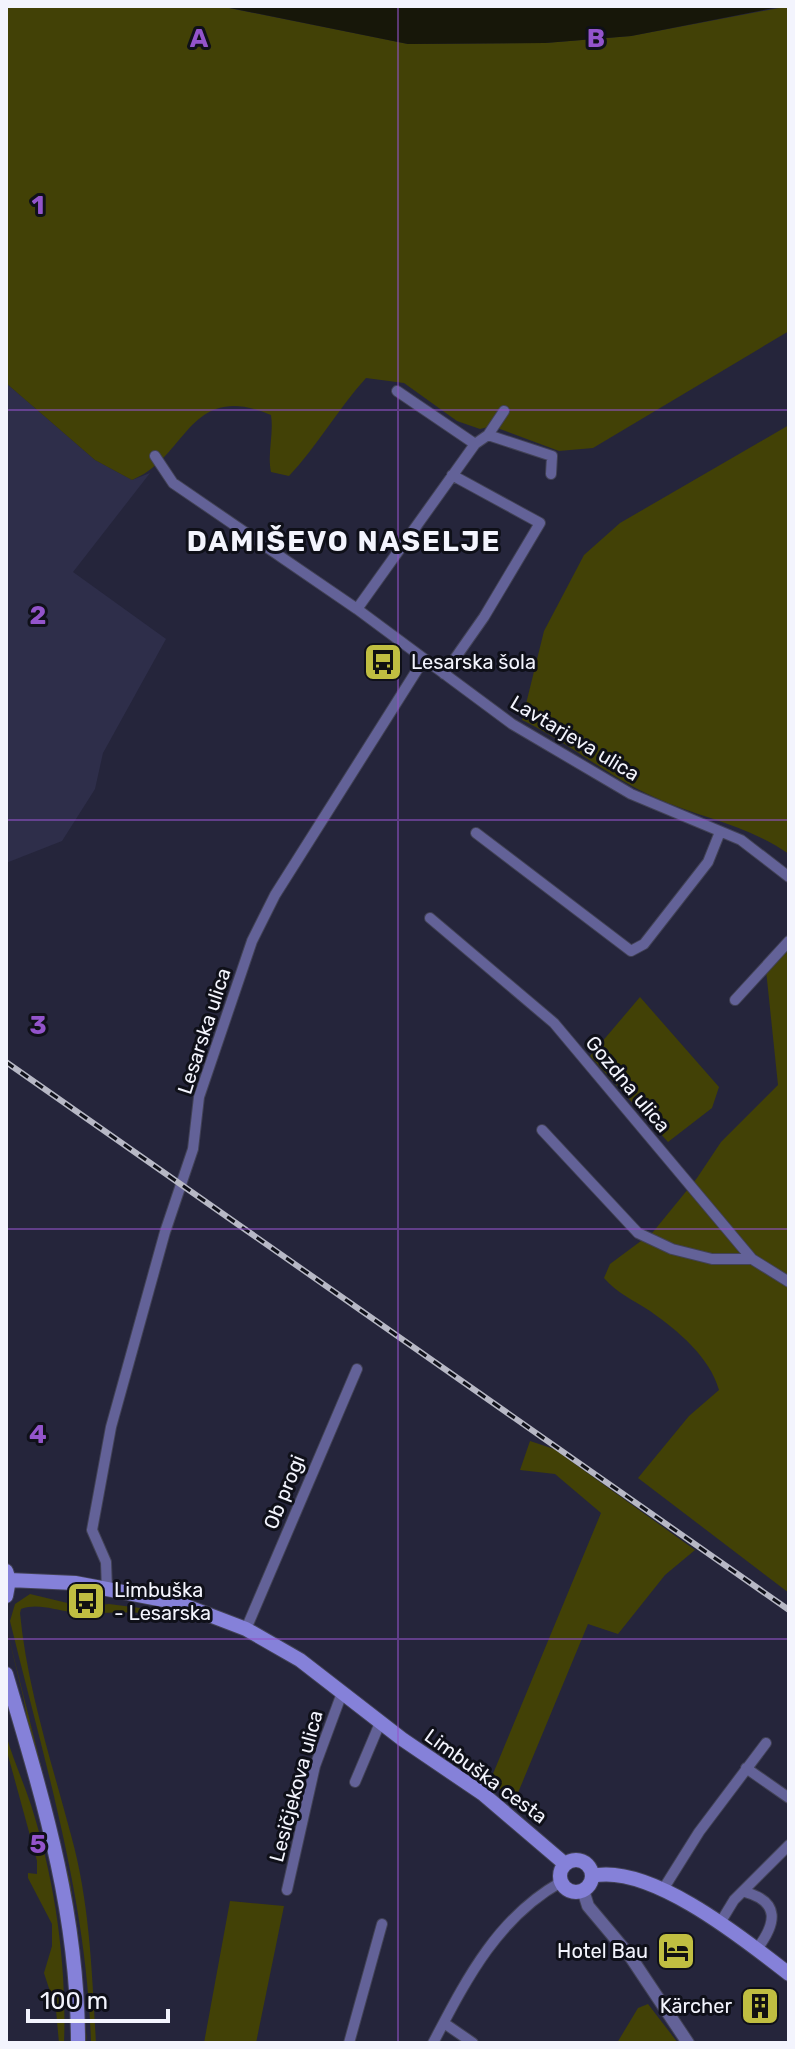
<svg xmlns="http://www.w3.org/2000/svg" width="795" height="2049" font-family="Rubik,sans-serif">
<rect width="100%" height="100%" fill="#25253b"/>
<path fill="#2e2e4a" d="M 6,383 L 95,460 L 132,480 L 150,473 L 73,572 L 166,639 L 103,753 L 95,789 L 62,841 L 6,863 Z"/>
<path fill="#424106" d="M 6,6 L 219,6 L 408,44 L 545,43 L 631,36 L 789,6 L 789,331 L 593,448 L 559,451 L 492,426 L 480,429 L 457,421 L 404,383 L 366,378 C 338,409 318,445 289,476 L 271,472 C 267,453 274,435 271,415 C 188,380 188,458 132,480 L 95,460 L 6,383 Z
M 789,425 L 789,854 C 748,825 700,818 654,797 C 607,776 568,742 522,720 L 544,631 L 584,555 L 620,523 Z
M 789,945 L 789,1593 L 638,1478 L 689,1416 L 719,1390 C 710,1357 677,1330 650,1311 C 633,1300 617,1293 604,1278 L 610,1264 L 653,1232 L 697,1178 L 721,1142 L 778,1085 L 766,970 Z
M 640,997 L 719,1087 L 712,1108 L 668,1142 L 590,1056 Z
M 530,1441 L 554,1449 L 695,1550 L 665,1575 L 618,1634 L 588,1624 L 515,1800 L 490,1781 L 601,1513 L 555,1474 L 520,1470 Z
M 30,1594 L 84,1607 L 109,1604 L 171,1612 L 170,1619 C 139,1607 103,1616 71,1612 C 54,1610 38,1603 21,1609 L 20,1613 C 27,1688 52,1763 71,1835 C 90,1903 92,1974 96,2043 L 91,2043 C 87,1899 44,1760 10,1621 L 15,1604 Z
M 6,1626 L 70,1881 L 78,1932 L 87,2043 L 23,1696 Z
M 6,1735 C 13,1759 23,1781 31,1805 C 55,1880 67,1964 64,2043 L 59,2043 L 56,2010 L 44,1973 L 52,1946 L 52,1924 L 28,1878 L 28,1873 L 37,1874 L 37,1861 L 6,1748 Z
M 230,1901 L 284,1906 L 256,2043 L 204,2043 Z
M 648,2004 L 678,2043 L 617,2043 L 638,2008 Z"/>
<path fill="#171709" d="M 220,6 L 784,6 L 631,36 L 545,43 L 408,44 Z"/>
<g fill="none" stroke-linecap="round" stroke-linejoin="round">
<defs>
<path id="minor" d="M 488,435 L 504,411
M 475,444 L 488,435 L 552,456 L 551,474
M 155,456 L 173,483 L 357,609 L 512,724 L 631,794 L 741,840 L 789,877
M 357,609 L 475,444 L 397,391
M 444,674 L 484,617 L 540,523 L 452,475
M 476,833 L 631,951 L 644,944 L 708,862 L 720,832
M 430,918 L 554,1023 L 752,1259 L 789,1282
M 735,1000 L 789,941
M 542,1130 L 638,1233 L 672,1249 L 712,1259 L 752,1259
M 107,1590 L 106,1562 L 92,1530 L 111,1427 L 165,1232 L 193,1149 L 199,1097 L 252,941 L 275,895 L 424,659
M 246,1629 L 357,1369
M 746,1768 L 789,1798
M 355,1782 L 380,1723
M 287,1890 L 315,1766 L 342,1693
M 662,1891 L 699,1832 L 766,1743
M 745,1892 C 781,1902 776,1924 757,1949
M 720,1923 L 734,1900 L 789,1845
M 444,2023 L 473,2043
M 349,2043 L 382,1924
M 433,2043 C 466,1980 497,1918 561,1882"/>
<path id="tertiary" d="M 583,1890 L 588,1906 L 630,1956 L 688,2043"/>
<path id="secondary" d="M 6,1571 L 9,1580 L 6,1596
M 9,1580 L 75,1583 L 128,1593 L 178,1603 L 246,1629 L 300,1660 L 402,1739 L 483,1794 L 565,1864
M 6,1674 C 43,1799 78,1911 78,2043
M560 1876a16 16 0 1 1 32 0a16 16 0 1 1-32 0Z
M 592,1876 C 650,1863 744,1939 789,1974"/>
</defs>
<use href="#minor" stroke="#424256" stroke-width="12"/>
<use href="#tertiary" stroke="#424256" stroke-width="14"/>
<use href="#secondary" stroke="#424256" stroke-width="16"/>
<use href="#minor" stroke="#636298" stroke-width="10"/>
<use href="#tertiary" stroke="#636298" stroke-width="12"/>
<use href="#secondary" stroke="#8581d9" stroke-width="14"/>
<defs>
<path id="rail" d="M 6,1062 L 789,1610"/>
</defs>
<use href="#rail" stroke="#b7b8c5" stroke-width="6"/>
<use href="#rail" stroke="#0f1019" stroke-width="3" stroke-dasharray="9" stroke-linecap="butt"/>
</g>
<path fill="none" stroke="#9354cb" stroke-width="2" stroke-opacity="0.55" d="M 398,6 L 398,2043M 6,410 L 789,410M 6,820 L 789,820M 6,1229 L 789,1229M 6,1639 L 789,1639"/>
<defs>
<symbol id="bus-square" viewBox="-11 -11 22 22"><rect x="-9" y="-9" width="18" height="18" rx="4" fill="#c0be41" stroke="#0f1019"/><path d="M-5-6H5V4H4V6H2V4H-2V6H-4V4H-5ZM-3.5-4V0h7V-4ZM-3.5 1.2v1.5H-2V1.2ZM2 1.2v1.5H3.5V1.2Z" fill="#111"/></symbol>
<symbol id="hotel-square" viewBox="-11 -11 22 22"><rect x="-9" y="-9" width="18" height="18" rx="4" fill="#c0be41" stroke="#0f1019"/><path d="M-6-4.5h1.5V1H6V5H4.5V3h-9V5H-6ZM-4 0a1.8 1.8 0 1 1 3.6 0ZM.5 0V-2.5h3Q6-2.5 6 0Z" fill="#111"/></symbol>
<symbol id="building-square" viewBox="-11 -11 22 22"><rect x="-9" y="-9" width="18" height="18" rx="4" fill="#c0be41" stroke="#0f1019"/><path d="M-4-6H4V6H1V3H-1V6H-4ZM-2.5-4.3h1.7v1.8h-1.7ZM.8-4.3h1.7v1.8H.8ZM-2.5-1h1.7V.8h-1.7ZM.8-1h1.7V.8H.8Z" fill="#111"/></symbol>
</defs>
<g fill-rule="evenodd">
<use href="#bus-square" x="361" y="640" width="44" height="44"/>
<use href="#bus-square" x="64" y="1579" width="44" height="44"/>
<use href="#hotel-square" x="654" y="1929" width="44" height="44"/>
<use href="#building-square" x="738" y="1984" width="44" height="44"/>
</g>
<g text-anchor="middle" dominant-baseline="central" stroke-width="6" stroke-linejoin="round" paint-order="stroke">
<g font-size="20" fill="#f3f4fd" stroke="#0f1019" text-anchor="start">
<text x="411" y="662">Lesarska šola</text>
<text x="114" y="1590">Limbuška<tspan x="114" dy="23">- Lesarska</tspan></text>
<text x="648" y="1951" text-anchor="end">Hotel Bau</text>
<text x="732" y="2006" text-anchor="end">Kärcher</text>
</g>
<g font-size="20" fill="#f3f4fd" stroke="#0f1019">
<text transform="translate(575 738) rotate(31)">Lavtarjeva ulica</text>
<text transform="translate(204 1031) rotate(-72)">Lesarska ulica</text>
<text transform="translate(628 1084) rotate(50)">Gozdna ulica</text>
<text transform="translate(284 1492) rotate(-68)">Ob progi</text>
<text transform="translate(486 1776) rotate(36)">Limbuška cesta</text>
<text transform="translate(296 1786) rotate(-75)">Lesičjekova ulica</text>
</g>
<g font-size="28" font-weight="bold" letter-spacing="2" fill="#f3f4fd" stroke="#0f1019">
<text x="344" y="541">DAMIŠEVO NASELJE</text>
</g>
</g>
<g font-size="26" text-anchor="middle" font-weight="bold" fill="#9354cb" stroke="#0f1019" stroke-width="6" stroke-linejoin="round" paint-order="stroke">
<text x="199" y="47">A</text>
<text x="596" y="47">B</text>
<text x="38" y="214">1</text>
<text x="38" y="624">2</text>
<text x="38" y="1034">3</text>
<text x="38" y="1443">4</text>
<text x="38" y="1853">5</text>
</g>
<rect width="795" height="2049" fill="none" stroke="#f3f4fd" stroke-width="16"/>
<path d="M28 2009v12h140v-12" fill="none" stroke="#f3f4fd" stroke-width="4"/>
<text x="40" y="2009" font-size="24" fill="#f3f4fd" stroke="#0f1019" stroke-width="6" paint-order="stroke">100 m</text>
</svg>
